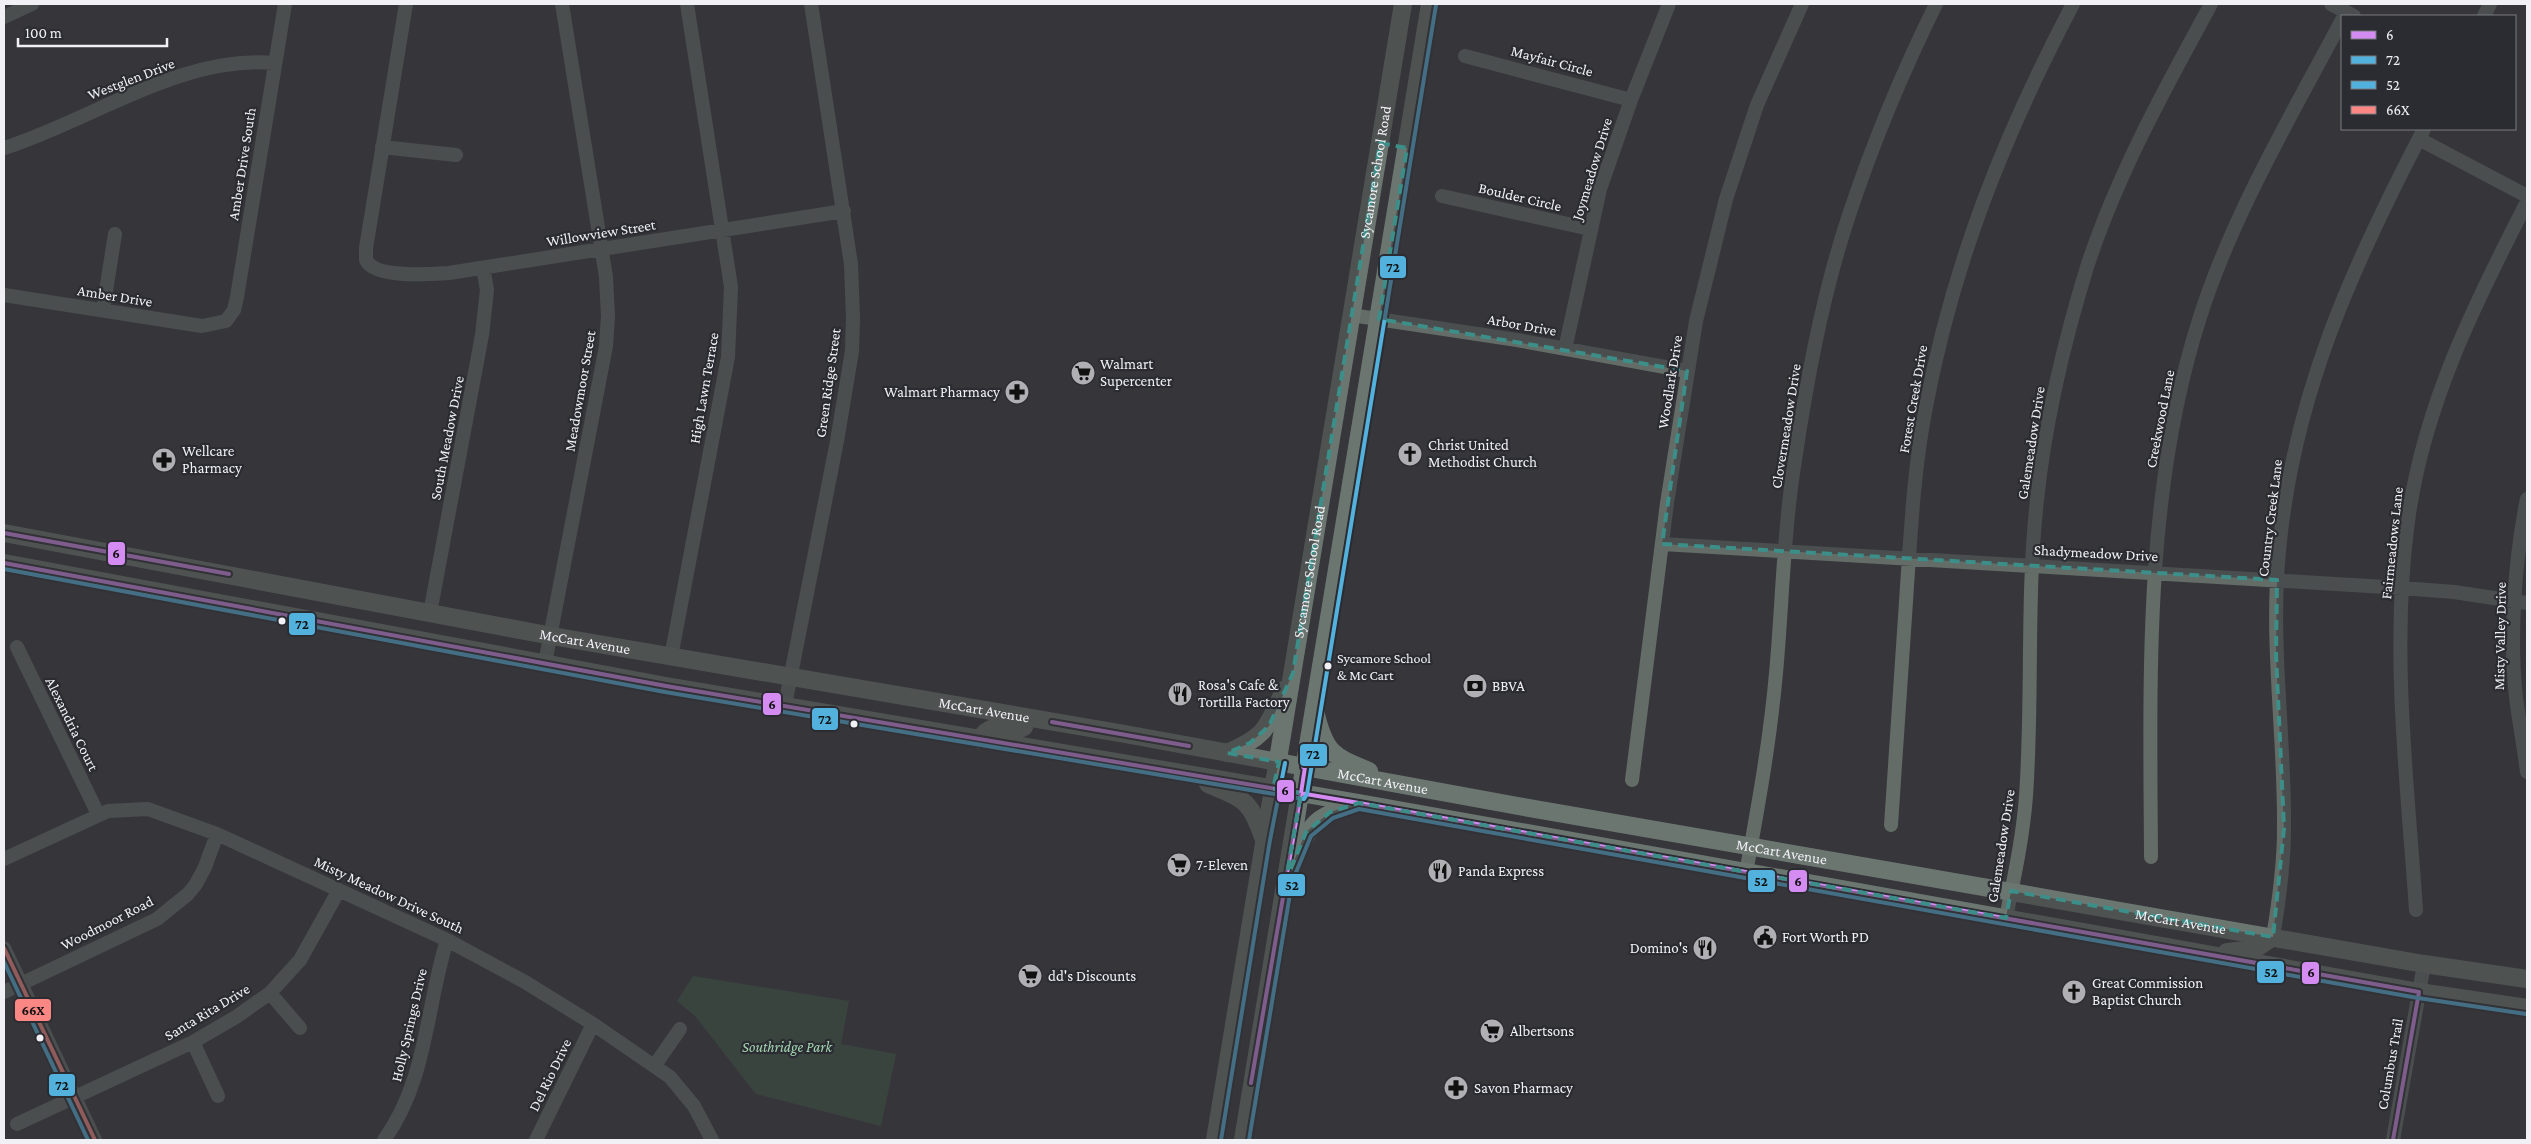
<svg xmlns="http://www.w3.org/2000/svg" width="2531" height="1144" font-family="'Crimson Pro',serif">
<rect width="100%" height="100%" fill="#36363b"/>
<path fill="#3f5545" d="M 693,976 L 849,1001 L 841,1044 L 896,1054 L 881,1126 L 756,1094 L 695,1016 L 677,1001 Z"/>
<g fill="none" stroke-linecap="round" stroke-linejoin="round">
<path stroke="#636c66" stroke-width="14" d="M 406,4 L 366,248 L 366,260 C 375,279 431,274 449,273 L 844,211
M 2331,4 L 2354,16
M 2484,16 L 2490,4
M 4,17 L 32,4
M 1465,56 L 1631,100
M 2419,139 L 2527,196
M 382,147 L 456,155
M 4,148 C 92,120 180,55 275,63
M 1442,196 L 1590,229
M 4,295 L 202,326 L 226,321 L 234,310 L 237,297 L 285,4
M 103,310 L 115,234
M 1351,315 L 1517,340 L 1687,371
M 1565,349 L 1600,189 L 1631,100 L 1669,4
M 2527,499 C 2515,558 2509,637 2516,697 C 2519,722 2524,747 2527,772
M 1662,544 L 2402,588 L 2454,592 L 2527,603
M 430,613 L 482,335 L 487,290 L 483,268
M 17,647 L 98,814
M 671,657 L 728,357 L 731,287 L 687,4
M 545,663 L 606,346 L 608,316 L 606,277 L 562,4
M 785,705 L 837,441 L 852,351 L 853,318 L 851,264 L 811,4
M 1632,780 L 1667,503 L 1696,321 L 1726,199 L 1757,105 L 1802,4
M 1891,825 C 1896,746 1902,666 1907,586 C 1911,529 1914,469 1925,412 C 1952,265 2004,135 2073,4
M 2151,857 C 2150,676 2144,491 2200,317 C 2232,216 2292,114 2342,20
M 4,859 L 108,811 L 148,809 L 217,834 L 447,940 L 525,982 L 593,1024 L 670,1077 L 694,1106 L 712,1140
M 1746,873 C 1758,807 1770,741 1776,673 C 1782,609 1783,544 1792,480 C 1805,390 1821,298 1850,212 C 1874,140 1903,71 1936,4
M 2416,910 C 2407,778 2390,645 2409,514 C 2425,403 2476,301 2527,202
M 2006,918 C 2014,878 2023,837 2026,796 C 2033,697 2026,598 2037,500 C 2045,422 2064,342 2087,267 C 2117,175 2165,88 2211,4
M 2273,937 C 2279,901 2284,865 2284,829 C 2285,736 2270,644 2279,551 C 2293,396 2353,265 2424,129
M 4,948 L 95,1140
M 4,992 L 157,919 L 188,894 L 196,884 L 205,867 L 217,834
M 270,993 L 300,1028
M 193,1042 L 218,1096
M 655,1065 L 680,1029
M 17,1124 L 193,1042 L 236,1017 L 270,993 L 300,960 L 339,890
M 384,1140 C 427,1081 426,1007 447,940
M 536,1140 L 593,1024
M 2393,1140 L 2424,964"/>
<g stroke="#6c7670" stroke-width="18">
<path id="s1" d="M 4,533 L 552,636 L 1125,734 L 1518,806 L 2424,964 L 2527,979"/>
<path d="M 4,563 L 666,686 L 1359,803 L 2419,992 L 2527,1008"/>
<path d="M 1316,715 C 1326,754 1333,756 1369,771"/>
<path d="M 980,740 C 988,723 1003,727 1020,729 L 1024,727"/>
<path d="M 1227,753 C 1269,735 1266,727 1285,689"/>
<path d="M 1208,784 C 1243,799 1250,799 1263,837"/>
<path d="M 1298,852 C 1311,820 1324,814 1355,804"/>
<path d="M 2227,952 L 2255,949 L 2273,937"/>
<path id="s2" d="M 1215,1140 L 1403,4"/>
<path d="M 1243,1140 L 1430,4"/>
</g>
<defs>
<path id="bus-1" d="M 4,533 L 229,574
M 4,563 L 666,686 L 1359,803 L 2419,992 L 2393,1140
M 1052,722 L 1189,746
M 1251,1083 L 1301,793 L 1305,767 L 1303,767"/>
<path id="bus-2" d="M 4,569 L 665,692 L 1304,799 L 1307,794 L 1436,5
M 4,962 L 88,1140
M 1221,1140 L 1270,840 L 1285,763"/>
<path id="bus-3" d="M 1249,1140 L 1292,882 L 1311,836 L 1333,818 L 1359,809 L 2418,998 L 2526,1014"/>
<path id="bus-4" d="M 4,948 L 95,1140"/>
</defs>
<use href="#bus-1" stroke="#2b2b32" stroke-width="8"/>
<use href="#bus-2" stroke="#2b2b32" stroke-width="8"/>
<use href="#bus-3" stroke="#2b2b32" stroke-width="8"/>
<use href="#bus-4" stroke="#2b2b32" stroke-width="8"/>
<use href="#bus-1" stroke="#d58cf2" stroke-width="4"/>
<use href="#bus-2" stroke="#53b2dd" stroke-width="4"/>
<use href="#bus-3" stroke="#53b2dd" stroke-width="4"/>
<use href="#bus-4" stroke="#fb8784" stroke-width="4"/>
</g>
<path d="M0 0H2531V1144H0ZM 1380,143 L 1407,148 L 1379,319 L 1687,371 L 1662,544 L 2277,580 L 2276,654 L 2284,828 L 2273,937 L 2011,891 L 2006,918 L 1359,803 L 1330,812 L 1306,832 L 1286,880 L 1301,793 L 1273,789 L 1279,762 L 1227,753 L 1250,743 L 1269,726 L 1293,673 Z" fill="#36363b" fill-opacity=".55" fill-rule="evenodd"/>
<path fill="none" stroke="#3c8e89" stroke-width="4" stroke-dasharray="10 6" stroke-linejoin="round" d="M 1380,143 L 1407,148 L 1379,319 L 1687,371 L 1662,544 L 2277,580 L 2276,654 L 2284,828 L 2273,937 L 2011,891 L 2006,918 L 1359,803 L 1330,812 L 1306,832 L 1286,880 L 1301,793 L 1273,789 L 1279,762 L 1227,753 L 1250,743 L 1269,726 L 1293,673 Z"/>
<defs>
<symbol id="supermarket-disc" viewBox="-11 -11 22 22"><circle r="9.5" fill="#afafb4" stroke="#2b2b32"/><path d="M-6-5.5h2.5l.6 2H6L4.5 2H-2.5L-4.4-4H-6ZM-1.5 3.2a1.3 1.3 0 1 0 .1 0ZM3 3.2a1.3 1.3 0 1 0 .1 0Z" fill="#111"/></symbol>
<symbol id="pharmacy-disc" viewBox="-11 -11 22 22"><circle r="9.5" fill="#afafb4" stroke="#2b2b32"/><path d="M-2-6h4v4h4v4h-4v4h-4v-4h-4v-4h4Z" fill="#111"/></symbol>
<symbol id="church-disc" viewBox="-11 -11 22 22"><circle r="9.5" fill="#afafb4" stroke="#2b2b32"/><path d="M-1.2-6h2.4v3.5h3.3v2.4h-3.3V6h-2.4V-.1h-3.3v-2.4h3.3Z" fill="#111"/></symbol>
<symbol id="bank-disc" viewBox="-11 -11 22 22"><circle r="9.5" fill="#afafb4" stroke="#2b2b32"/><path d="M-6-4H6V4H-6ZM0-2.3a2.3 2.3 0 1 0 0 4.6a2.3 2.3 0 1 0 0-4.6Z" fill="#111"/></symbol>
<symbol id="restaurant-disc" viewBox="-11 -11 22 22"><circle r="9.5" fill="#afafb4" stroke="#2b2b32"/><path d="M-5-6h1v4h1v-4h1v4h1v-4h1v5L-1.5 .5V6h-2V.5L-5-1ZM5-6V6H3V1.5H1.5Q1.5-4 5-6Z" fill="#111"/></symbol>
<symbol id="civic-disc" viewBox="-11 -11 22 22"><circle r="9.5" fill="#afafb4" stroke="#2b2b32"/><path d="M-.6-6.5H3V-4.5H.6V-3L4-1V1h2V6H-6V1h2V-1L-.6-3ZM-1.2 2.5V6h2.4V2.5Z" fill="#111"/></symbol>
</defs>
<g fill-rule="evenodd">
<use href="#supermarket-disc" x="1069" y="359" width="28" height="28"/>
<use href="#pharmacy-disc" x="1003" y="378" width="28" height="28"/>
<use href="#church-disc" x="1396" y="440" width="28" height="28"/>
<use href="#pharmacy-disc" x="150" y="446" width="28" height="28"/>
<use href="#bank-disc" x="1461" y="672" width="28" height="28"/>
<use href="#restaurant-disc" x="1166" y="680" width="28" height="28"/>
<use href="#supermarket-disc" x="1165" y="851" width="28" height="28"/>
<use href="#restaurant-disc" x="1426" y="857" width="28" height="28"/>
<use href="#civic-disc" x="1751" y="923" width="28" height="28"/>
<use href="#restaurant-disc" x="1691" y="934" width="28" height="28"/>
<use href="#supermarket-disc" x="1016" y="962" width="28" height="28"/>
<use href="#church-disc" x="2060" y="978" width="28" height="28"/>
<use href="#supermarket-disc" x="1478" y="1017" width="28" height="28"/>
<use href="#pharmacy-disc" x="1442" y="1074" width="28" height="28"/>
</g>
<g fill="#f0f0f5" stroke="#2b2b32" stroke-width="2">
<circle cx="282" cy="621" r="4.5"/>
<circle cx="1328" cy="666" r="4.5"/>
<circle cx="854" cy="724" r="4.5"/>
<circle cx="40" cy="1038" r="4.5"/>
</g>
<g text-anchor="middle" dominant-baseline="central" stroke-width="4.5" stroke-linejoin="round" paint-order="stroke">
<g font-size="14" fill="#f0f0f5" stroke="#2b2b32" text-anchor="start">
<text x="1337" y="658">Sycamore School<tspan x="1337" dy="17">&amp; Mc Cart</tspan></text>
</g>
<g font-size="15" fill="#f0f0f5" stroke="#2b2b32">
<text transform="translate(1552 61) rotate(15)">Mayfair Circle</text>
<text transform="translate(131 79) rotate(-21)">Westglen Drive</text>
<text transform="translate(242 164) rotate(-81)">Amber Drive South</text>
<text transform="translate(1592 169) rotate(-73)">Joymeadow Drive</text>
<text stroke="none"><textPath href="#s2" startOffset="981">Sycamore School Road</textPath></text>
<text transform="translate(1520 197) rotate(13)">Boulder Circle</text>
<text transform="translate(601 233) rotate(-9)">Willowview Street</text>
<text transform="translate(115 296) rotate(9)">Amber Drive</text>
<text transform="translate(1522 325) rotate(10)">Arbor Drive</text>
<text transform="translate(1670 382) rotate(-81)">Woodlark Drive</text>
<text transform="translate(828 383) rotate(-82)">Green Ridge Street</text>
<text transform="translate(704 388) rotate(-80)">High Lawn Terrace</text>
<text transform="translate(580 391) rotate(-80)">Meadowmoor Street</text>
<text transform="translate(1913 399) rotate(-80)">Forest Creek Drive</text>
<text transform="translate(2160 419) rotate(-79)">Creekwood Lane</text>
<text transform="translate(1786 426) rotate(-81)">Clovermeadow Drive</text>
<text transform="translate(447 438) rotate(-79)">South Meadow Drive</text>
<text transform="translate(2031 443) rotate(-81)">Galemeadow Drive</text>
<text transform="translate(2270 518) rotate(-83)">Country Creek Lane</text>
<text transform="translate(2392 543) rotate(-84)">Fairmeadows Lane</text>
<text transform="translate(2096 553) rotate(3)">Shadymeadow Drive</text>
<text stroke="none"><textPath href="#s2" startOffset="576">Sycamore School Road</textPath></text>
<text transform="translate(2500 636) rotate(-89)">Misty Valley Drive</text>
<text stroke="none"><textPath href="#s1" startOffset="591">McCart Avenue</textPath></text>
<text stroke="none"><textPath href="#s1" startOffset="996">McCart Avenue</textPath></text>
<text transform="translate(72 724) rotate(64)">Alexandria Court</text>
<text stroke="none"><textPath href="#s1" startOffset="1401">McCart Avenue</textPath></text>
<text transform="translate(2001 846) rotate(-81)">Galemeadow Drive</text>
<text stroke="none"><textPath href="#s1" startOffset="1806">McCart Avenue</textPath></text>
<text transform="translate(389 895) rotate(25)">Misty Meadow Drive South</text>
<text stroke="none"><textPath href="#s1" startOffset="2211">McCart Avenue</textPath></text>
<text transform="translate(107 923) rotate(-27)">Woodmoor Road</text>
<text transform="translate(207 1012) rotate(-31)">Santa Rita Drive</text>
<text transform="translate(409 1025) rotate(-77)">Holly Springs Drive</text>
<text transform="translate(2390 1064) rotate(-80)">Columbus Trail</text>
<text transform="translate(550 1075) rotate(-64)">Del Rio Drive</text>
</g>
<g font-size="15" fill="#f0f0f5" stroke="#2b2b32" text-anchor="start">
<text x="1100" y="364">Walmart<tspan x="1100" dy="17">Supercenter</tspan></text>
<text x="1000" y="392" text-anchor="end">Walmart Pharmacy</text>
<text x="1428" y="445">Christ United<tspan x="1428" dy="17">Methodist Church</tspan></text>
<text x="182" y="451">Wellcare<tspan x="182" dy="17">Pharmacy</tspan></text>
<text x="1198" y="685">Rosa's Cafe &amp;<tspan x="1198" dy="17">Tortilla Factory</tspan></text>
<text x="1492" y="686">BBVA</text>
<text x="1196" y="865">7-Eleven</text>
<text x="1458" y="871">Panda Express</text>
<text x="1782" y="937">Fort Worth PD</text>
<text x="1688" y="948" text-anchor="end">Domino's</text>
<text x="1048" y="976">dd's Discounts</text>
<text x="2092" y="983">Great Commission<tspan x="2092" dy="17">Baptist Church</tspan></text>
<text x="1510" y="1031">Albertsons</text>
<text x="1474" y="1088">Savon Pharmacy</text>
</g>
<g font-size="15" font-style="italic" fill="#a3d7b1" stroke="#2b2b32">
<text x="787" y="1047">Southridge Park</text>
</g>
</g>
<g stroke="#2b2b32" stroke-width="2">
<rect x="1379" y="255" width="28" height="24" rx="5" fill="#53b2dd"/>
<rect x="107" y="541" width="19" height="25" rx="5" fill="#d58cf2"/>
<rect x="288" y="612" width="28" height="24" rx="5" fill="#53b2dd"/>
<rect x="762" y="692" width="20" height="24" rx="5" fill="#d58cf2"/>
<rect x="811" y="707" width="28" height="24" rx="5" fill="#53b2dd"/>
<rect x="1299" y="743" width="29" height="24" rx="5" fill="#53b2dd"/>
<rect x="1276" y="779" width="19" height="24" rx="5" fill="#d58cf2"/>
<rect x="1747" y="869" width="29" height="24" rx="5" fill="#53b2dd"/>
<rect x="1788" y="869" width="20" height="24" rx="5" fill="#d58cf2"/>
<rect x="1277" y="873" width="29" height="24" rx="5" fill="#53b2dd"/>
<rect x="2256" y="960" width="29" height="24" rx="5" fill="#53b2dd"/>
<rect x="2301" y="961" width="19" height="24" rx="5" fill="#d58cf2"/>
<rect x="14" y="998" width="38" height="24" rx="5" fill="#fb8784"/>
<rect x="48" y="1073" width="28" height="24" rx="5" fill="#53b2dd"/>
</g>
<g font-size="14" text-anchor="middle" font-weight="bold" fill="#111">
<text x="1393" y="272">72</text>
<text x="116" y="558">6</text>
<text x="302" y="629">72</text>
<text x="772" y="709">6</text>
<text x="825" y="724">72</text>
<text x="1313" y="759">72</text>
<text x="1285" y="795">6</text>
<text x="1761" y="886">52</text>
<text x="1798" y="886">6</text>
<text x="1292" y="890">52</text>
<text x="2271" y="977">52</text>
<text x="2311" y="977">6</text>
<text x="33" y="1015">66X</text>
<text x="62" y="1090">72</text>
</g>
<rect width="2531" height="1144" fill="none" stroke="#f0f0f5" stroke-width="10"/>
<rect x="2341" y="15" width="175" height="115" fill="#2b2b32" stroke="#7a7a80"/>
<rect x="2351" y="31" width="25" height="8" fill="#d58cf2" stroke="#7a7a80"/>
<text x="2386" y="40" font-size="15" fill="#f0f0f5">6</text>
<rect x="2351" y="56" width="25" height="8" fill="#53b2dd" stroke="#7a7a80"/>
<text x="2386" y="65" font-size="15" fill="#f0f0f5">72</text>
<rect x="2351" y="81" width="25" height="8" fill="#53b2dd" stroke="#7a7a80"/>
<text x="2386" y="90" font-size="15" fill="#f0f0f5">52</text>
<rect x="2351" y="106" width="25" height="8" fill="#fb8784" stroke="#7a7a80"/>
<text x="2386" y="115" font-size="15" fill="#f0f0f5">66X</text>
<path d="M18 38v8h149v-8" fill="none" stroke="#f0f0f5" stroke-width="2.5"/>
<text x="25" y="38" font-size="15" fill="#f0f0f5" stroke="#2b2b32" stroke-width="4" paint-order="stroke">100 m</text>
</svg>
